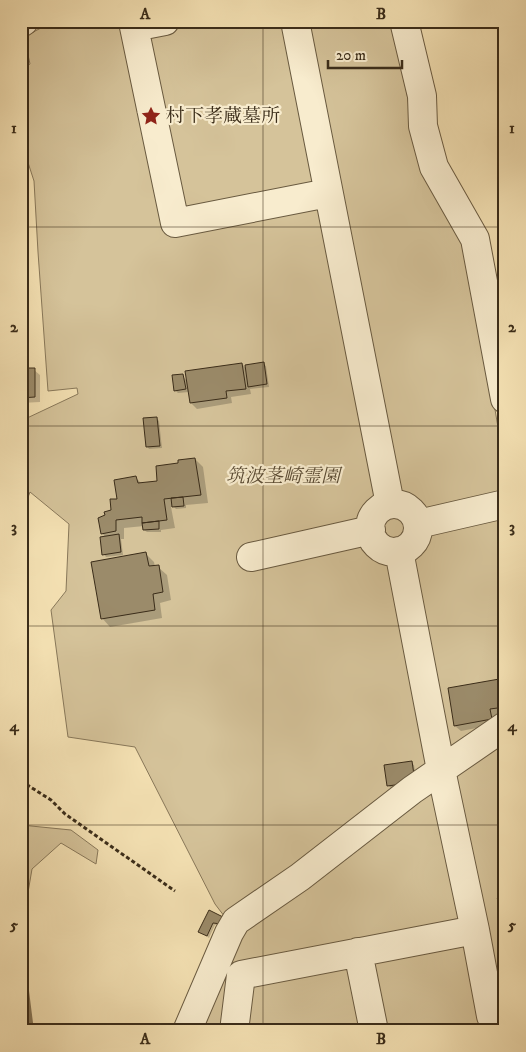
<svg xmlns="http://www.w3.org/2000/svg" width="526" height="1052" font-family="'IM FELL DW Pica','Noto Serif JP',serif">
<rect width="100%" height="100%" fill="#f5e2b4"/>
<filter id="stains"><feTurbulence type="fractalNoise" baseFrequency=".004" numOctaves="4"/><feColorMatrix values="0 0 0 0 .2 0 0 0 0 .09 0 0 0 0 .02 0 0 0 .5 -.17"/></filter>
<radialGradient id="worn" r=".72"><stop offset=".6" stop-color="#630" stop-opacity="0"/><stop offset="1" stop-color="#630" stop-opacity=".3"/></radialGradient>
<path fill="#d5c39a" stroke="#88785a" d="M 54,21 L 392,21 L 408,99 L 412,130 L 463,241 L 484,344 L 505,469 L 505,1031 L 196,1031 L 237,933 L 215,904 L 135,747 L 68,737 L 51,610 L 66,591 L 69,524 L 30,492 L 21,516 L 21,419 L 25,419 L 78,394 L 77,388 L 48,391 L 38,252 L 34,181 L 21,141 L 21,70 L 30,64 L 24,37 Z
M 21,825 L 71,830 L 98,850 L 96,864 L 61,843 L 32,869 L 25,910 L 24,937 L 21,933 Z"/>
<path fill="#0003" d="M 242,364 L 247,369 L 263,364 L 266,366 L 269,387 L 250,389 L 251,394 L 231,397 L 232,403 L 197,409 L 191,403 L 189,392 L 178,393 L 175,390 L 182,375 L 187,381 Z
M 21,370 L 34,370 L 40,375 L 40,402 L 21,403 Z
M 156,418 L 159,421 L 162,448 L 149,449 L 147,446 Z
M 195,459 L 203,467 L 208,503 L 186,505 L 186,508 L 176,509 L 174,507 L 171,507 L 175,528 L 161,530 L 161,532 L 147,532 L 144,530 L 144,526 L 124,528 L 124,539 L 121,539 L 123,555 L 106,557 L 104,554 L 106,538 L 102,533 L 119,500 L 136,478 L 142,484 L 158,482 L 179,464 Z
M 145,553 L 154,562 L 155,567 L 158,567 L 167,575 L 171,600 L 160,603 L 162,618 L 110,627 L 102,618 Z
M 505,680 L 505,713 L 496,715 L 497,724 L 461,731 L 455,726 Z
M 411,763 L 414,765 L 416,778 L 405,786 L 391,788 L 388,785 Z
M 210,911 L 224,926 L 215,925 L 209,938 L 199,931 Z"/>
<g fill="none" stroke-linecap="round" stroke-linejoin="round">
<path stroke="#847456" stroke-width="8" d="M 21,975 L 24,983 L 30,1031"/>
</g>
<path fill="#9b8b6a" stroke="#3a2c19" d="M 264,362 L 267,384 L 248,387 L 245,365 Z
M 242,363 L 246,389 L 226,391 L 227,398 L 190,403 L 185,371 Z
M 21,368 L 35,368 L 35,397 L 21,398 Z
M 183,374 L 186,389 L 174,391 L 172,375 Z
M 157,417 L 160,446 L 146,447 L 143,418 Z
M 195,458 L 201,495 L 164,499 L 167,520 L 142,523 L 142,517 L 116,520 L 116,531 L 101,534 L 98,518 L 105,515 L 104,512 L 111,510 L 110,499 L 117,499 L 114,480 L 136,476 L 138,483 L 157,481 L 156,466 L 178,463 L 178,460 Z
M 183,497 L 184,506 L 172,507 L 171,498 Z
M 159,521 L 159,529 L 143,530 L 142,523 Z
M 119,534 L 121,552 L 102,555 L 100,537 Z
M 146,552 L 149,566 L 159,565 L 163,592 L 153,594 L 155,610 L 101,619 L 91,562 Z
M 505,678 L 505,707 L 490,709 L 492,719 L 454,726 L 448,688 Z
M 412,761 L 414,775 L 408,778 L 402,780 L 403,784 L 387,786 L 384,765 Z
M 505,893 L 505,909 L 497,898 Z
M 209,910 L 223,917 L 221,924 L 213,923 L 207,936 L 198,932 Z
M 505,924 L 505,937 L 499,928 Z"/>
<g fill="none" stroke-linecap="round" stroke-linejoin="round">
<defs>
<path id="minor" d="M 165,21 L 134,27 L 175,223 L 328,193
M 295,21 L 390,504
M 404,21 L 422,96 L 423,126 L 434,167 L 475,239 L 505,399
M 21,23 L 24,21
M370 528a24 24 0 1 1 48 0a24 24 0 1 1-48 0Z
M 418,524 L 505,504
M 399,551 L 441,770 L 475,930 L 491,1016 L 498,1031
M 251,557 L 371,530
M 358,952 L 374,1031
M 187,1031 L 229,933 L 236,921 L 300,877 L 412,790 L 505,726
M 234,1031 L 241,975 L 475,930"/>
</defs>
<use href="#minor" stroke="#695a40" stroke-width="30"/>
<path stroke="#3a2c19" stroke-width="3" stroke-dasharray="4 2.5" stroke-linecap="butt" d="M 21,781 L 51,800 L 65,814 L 175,891"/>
<use href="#minor" stroke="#f8ecce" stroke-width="28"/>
</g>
<path fill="none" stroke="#3a2c19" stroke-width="1" stroke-opacity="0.55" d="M 263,21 L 263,1031M 21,227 L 505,227M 21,426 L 505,426M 21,626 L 505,626M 21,825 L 505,825"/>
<defs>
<symbol id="sight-bare" viewBox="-9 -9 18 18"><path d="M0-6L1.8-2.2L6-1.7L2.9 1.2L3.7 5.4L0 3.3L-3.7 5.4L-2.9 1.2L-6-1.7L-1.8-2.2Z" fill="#8f2418" stroke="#f8ecce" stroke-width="2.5" paint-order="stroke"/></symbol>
</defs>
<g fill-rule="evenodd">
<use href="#sight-bare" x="137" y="102" width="28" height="28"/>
</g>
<g text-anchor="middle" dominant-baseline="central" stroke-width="4.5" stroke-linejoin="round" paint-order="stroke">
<g font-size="19" fill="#3a2c19" stroke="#f8ecce" text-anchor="start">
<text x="166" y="116">村下孝蔵墓所</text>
</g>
<g font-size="19" font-style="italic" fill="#594a33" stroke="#f8ecce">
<text x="283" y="476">筑波茎崎霊園</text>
</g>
</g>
<rect width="526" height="1052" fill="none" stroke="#f5e2b4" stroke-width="55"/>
<path d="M328 60v8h74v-8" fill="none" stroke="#3a2c19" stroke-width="2.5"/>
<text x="336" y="60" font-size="15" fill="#3a2c19" stroke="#f8ecce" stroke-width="4" paint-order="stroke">20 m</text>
<rect x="28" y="28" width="470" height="996" fill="none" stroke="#3a2c19" stroke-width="2"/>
<g font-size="16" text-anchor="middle" font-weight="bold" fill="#3a2c19">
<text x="145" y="19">A</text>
<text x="381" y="19">B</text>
<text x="14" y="133">1</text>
<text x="512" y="133">1</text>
<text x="14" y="332">2</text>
<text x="512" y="332">2</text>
<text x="14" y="532">3</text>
<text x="512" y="532">3</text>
<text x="14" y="731">4</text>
<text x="512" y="731">4</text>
<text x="14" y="930">5</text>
<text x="512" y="930">5</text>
<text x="145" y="1044">A</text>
<text x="381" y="1044">B</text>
</g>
<rect width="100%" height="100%" filter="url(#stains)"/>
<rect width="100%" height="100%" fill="url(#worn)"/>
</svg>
